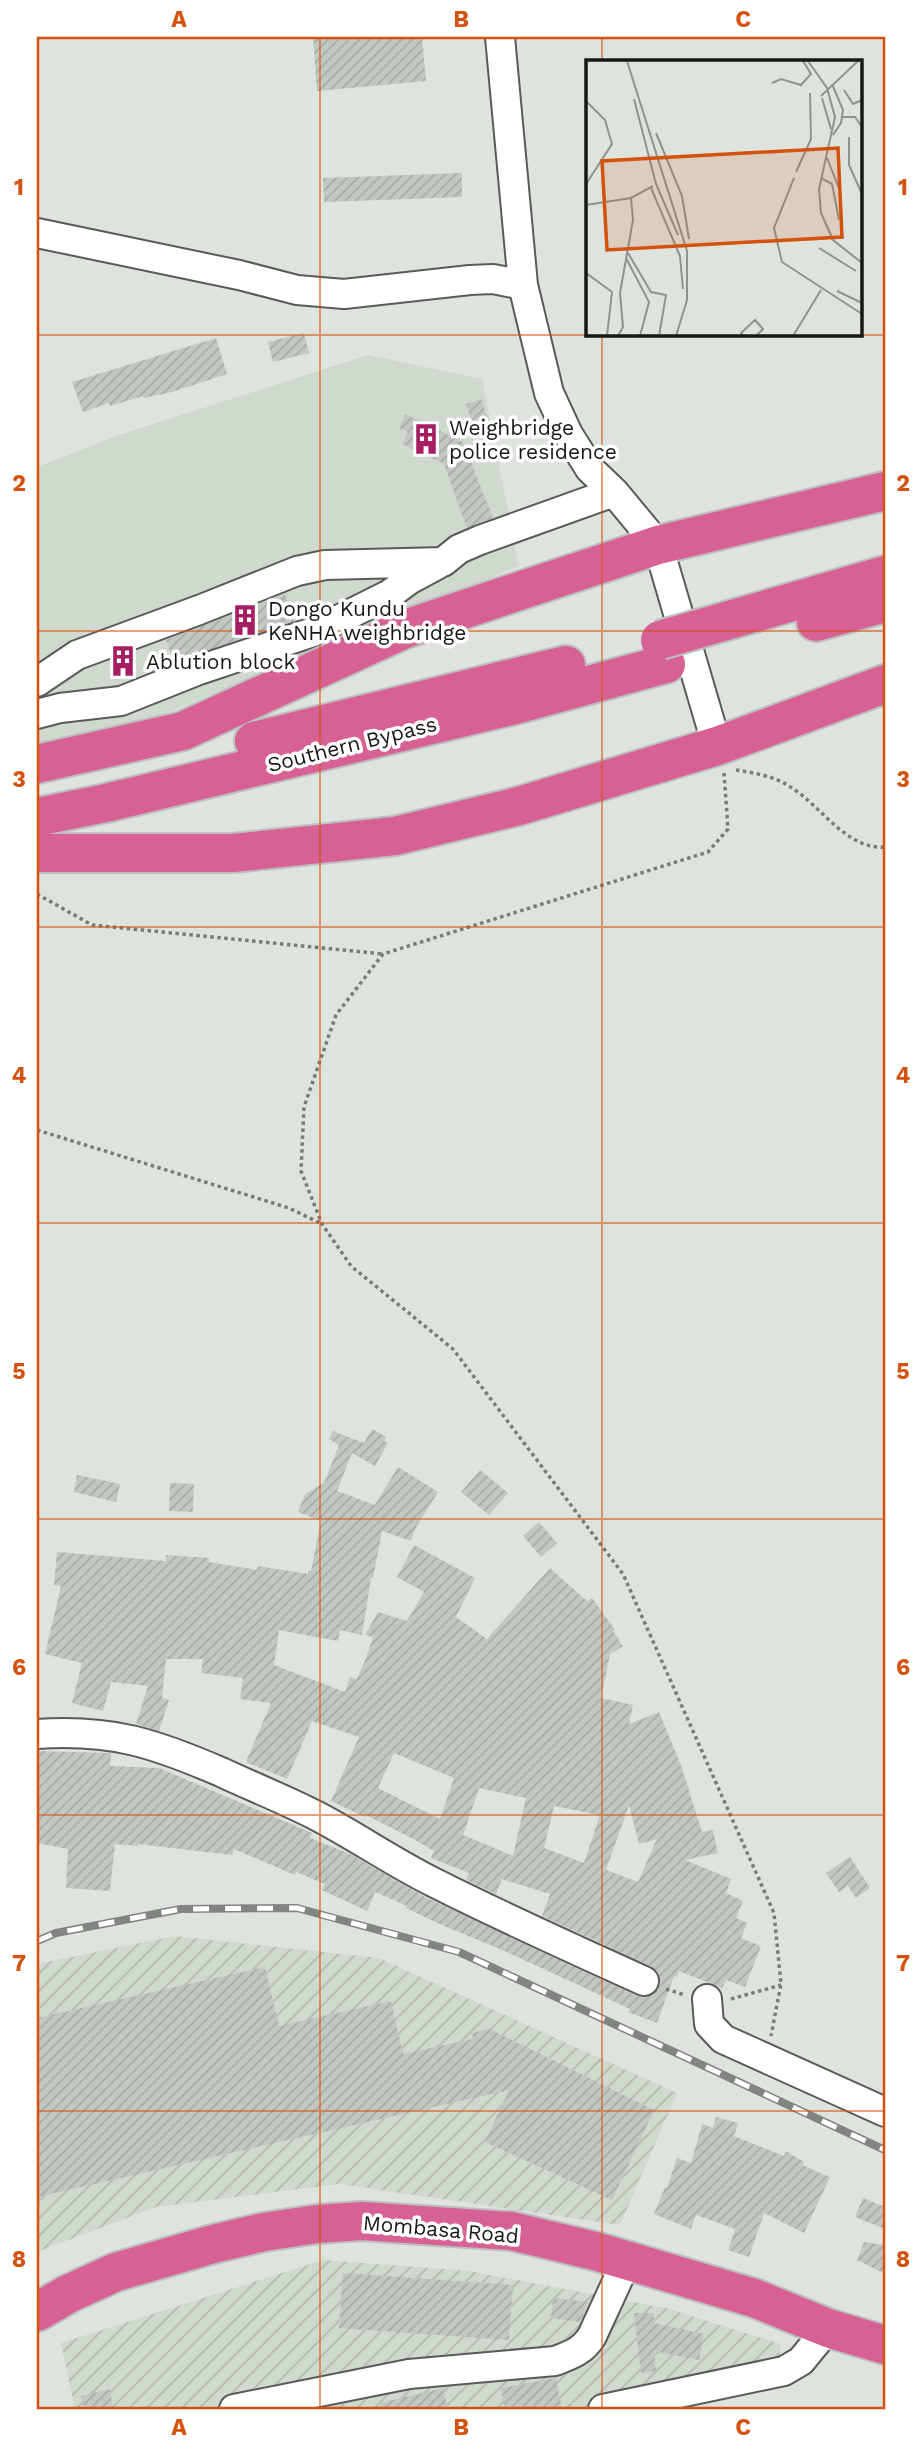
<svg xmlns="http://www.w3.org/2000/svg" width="922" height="2446" font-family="'Work Sans',sans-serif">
<defs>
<pattern id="industrial-furrows" width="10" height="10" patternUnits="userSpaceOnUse" patternTransform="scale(1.75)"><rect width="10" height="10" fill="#d0d9ce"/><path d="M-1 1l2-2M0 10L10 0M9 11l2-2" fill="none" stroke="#b2bab0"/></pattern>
<pattern id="building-hatch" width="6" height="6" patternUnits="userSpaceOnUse" patternTransform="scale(1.75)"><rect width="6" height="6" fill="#c3c7c2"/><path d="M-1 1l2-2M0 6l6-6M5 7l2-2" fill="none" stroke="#a7aaa6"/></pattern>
</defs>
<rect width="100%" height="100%" fill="#dfe3de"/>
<path fill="#d0d9ce" d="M 368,355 L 482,379 L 519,566 L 88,746 L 37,753 L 37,467 L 119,435 Z"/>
<path fill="url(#industrial-furrows)" d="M 175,1936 L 379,1958 L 677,2093 L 620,2225 L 339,2184 L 156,2207 L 37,2252 L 37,1964 Z
M 323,2260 L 469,2271 L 666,2308 L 781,2344 L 778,2365 L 619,2409 L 75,2409 L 61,2343 Z"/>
<path fill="url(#building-hatch)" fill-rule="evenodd" d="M 313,37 L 422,37 L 426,81 L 317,91 Z
M 462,173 L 462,197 L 324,202 L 323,178 Z
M 304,333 L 309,353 L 273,362 L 268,342 Z
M 216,338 L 227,374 L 172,392 L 144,398 L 143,396 L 110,406 L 109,403 L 83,412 L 72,382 Z
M 481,399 L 490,424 L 474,429 L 466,404 Z
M 405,414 L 463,442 L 493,518 L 467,528 L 444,464 L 402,444 L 408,432 L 399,428 Z
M 285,594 L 294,621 L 174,662 L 166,640 Z
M 131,653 L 137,668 L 118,675 L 112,660 Z
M 372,1429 L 386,1437 L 384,1441 L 388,1443 L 375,1466 L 352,1453 L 337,1491 L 375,1505 L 398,1467 L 438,1492 L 415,1529 L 411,1541 L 382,1531 L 373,1578 L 371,1578 L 362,1635 L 340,1630 L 338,1641 L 279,1630 L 274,1665 L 345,1692 L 350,1677 L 357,1679 L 366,1658 L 373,1637 L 365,1635 L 378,1612 L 407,1621 L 424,1592 L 397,1577 L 414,1545 L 475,1578 L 456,1617 L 487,1639 L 550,1568 L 587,1601 L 592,1598 L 615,1630 L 613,1631 L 623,1646 L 610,1654 L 601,1698 L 633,1705 L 629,1724 L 659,1712 L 682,1768 L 702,1832 L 713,1830 L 718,1853 L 685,1860 L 731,1879 L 726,1893 L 743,1901 L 736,1918 L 747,1923 L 741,1938 L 761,1946 L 745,1987 L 726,1980 L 722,1988 L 679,1971 L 677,1977 L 674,1976 L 657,2023 L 628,2012 L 630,2009 L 507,1952 L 444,1926 L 406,1908 L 407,1906 L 375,1892 L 367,1911 L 322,1890 L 325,1884 L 296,1872 L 295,1875 L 234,1849 L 232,1855 L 138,1844 L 138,1846 L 115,1844 L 110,1891 L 66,1888 L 68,1849 L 37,1843 L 37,1751 L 108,1753 L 111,1753 L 110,1766 L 159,1768 L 312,1833 L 310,1838 L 350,1854 L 425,1897 L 637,1996 L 646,1997 L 653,1995 L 659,1988 L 660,1979 L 658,1972 L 651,1966 L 542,1916 L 550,1894 L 502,1879 L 496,1894 L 466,1880 L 469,1873 L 431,1858 L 434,1851 L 415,1840 L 366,1815 L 365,1817 L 331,1801 L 359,1737 L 312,1721 L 287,1779 L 246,1762 L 271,1703 L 240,1699 L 243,1678 L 201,1673 L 203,1659 L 166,1659 L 162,1698 L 169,1700 L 159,1731 L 136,1724 L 148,1686 L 111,1682 L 103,1711 L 72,1703 L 82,1663 L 45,1654 L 61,1586 L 54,1585 L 57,1552 L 166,1561 L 166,1555 L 209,1558 L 209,1562 L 257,1570 L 258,1566 L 308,1574 L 308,1571 L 311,1571 L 321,1521 L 298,1512 L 305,1494 L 324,1483 L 339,1445 L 329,1439 L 333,1431 L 364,1443 ZM 394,1753 L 454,1778 L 440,1819 L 378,1788 ZM 479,1788 L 526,1798 L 513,1856 L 463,1835 ZM 629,1805 L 639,1844 L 657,1839 L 638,1882 L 606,1870 ZM 554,1806 L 600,1815 L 584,1863 L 544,1848 Z
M 480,1470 L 508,1493 L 489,1515 L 461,1492 Z
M 77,1475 L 120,1484 L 116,1502 L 74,1492 Z
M 170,1483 L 194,1484 L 193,1512 L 169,1511 Z
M 539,1522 L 557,1543 L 541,1557 L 523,1536 Z
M 850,1857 L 870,1888 L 856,1898 L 848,1886 L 839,1892 L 826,1873 Z
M 265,1967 L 279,2026 L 391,2001 L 403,2054 L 473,2039 L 472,2033 L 490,2029 L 654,2110 L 612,2200 L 485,2142 L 509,2090 L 37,2197 L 37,2018 Z
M 716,2117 L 738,2123 L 734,2136 L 784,2156 L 786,2151 L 804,2162 L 802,2165 L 830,2177 L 804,2233 L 764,2213 L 749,2257 L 728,2250 L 735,2229 L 696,2215 L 691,2229 L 654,2214 L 665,2187 L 667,2188 L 677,2158 L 691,2163 L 702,2124 L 713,2128 Z
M 863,2198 L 885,2207 L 885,2229 L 855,2217 Z
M 864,2242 L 885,2245 L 885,2274 L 857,2260 Z
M 343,2273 L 513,2285 L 509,2340 L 339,2328 Z
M 553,2298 L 589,2302 L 580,2322 L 551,2318 Z
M 634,2313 L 654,2313 L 654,2323 L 704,2334 L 699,2360 L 654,2351 L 656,2371 L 641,2373 Z
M 556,2378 L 562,2409 L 505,2409 L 501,2388 Z
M 443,2388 L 448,2409 L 380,2409 L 380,2403 Z
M 110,2389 L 113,2409 L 84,2409 L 81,2396 Z"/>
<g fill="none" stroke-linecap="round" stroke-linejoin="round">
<defs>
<path id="minor" d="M 500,37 L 523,285 L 549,393 L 568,434 L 590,469 L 614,492 L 658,545 L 717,746
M 37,233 L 239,275 L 297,290 L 344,294 L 470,280 L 493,279 L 523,285
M 37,682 L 77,655 L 199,610 L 297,571 L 325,565 L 443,562 L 459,549 L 480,540 L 614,492
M 37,714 L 60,708 L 121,701 L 199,670 L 316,631 L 390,594 L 409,580 L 437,565
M 37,1734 C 111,1729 154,1743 221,1772 C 253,1787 286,1800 317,1816 C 357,1837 393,1862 433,1882 C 502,1917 574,1949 644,1981
M 707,1999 L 709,2024 L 723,2039 L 885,2112
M 234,2409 L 409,2374 L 555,2361 C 571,2355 583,2351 592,2336 L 627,2260
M 603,2409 L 784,2371 L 801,2361 L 828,2328"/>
<path id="highway" d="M 733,619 L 885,575
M 816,622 L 885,603
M 254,741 L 566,665
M 37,764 L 183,731 L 405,629 L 658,545 L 885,491
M 37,817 L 106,803 L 519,704 L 666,664
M 37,853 L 233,853 L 395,836 L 519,806 L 717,746 L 885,684
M 37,2312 L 68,2294 L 116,2272 L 213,2244 L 264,2232 L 317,2224 L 362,2221 L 511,2231 L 595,2251 L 754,2298 L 828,2328 L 885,2345"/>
</defs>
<use href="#minor" stroke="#585b57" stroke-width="32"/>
<use href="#highway" stroke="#bebebe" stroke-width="42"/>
<path stroke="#787b77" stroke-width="3.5" stroke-dasharray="3.5 3.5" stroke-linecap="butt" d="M 736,770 C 755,773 775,776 792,788 C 822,807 847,850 885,847
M 724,773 L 728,829 L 708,852 L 383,954 L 336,1015 L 304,1107 L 301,1171 L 322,1224 L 351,1266 L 453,1349 L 623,1574 L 774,1913 L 781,1984 L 771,2036
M 37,894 L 92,925 L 383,954
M 37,1130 L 289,1208 L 320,1223
M 666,1989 L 685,1995
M 731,1999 L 781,1985"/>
<use href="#minor" stroke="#fff" stroke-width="28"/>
<use href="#highway" stroke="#d76094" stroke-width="38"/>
<defs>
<path id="rail" d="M 37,1941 L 56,1933 L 181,1909 L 297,1908 L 459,1952 L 885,2150"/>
</defs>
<use href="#rail" stroke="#818480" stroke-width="8"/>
<use href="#rail" stroke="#fff" stroke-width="5" stroke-dasharray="16" stroke-linecap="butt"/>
<defs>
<path id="highway-bridge" d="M 660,640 L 733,619"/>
</defs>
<use href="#highway-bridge" stroke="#bebebe" stroke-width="42" stroke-linecap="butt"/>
<use href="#highway-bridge" stroke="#d76094" stroke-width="38"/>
</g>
<path fill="none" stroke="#d3520d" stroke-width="2" stroke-opacity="0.55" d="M 320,37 L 320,2409M 602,37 L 602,61M 602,334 L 602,2409M 37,335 L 885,335M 37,631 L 885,631M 37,927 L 885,927M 37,1223 L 885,1223M 37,1519 L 885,1519M 37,1815 L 885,1815M 37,2111 L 885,2111"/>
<defs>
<symbol id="building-bare" viewBox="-9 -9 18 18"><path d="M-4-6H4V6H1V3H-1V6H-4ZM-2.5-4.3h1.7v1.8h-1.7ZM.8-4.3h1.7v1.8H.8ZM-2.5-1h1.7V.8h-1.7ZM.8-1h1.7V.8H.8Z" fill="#a61d64" stroke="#fff" stroke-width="2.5" paint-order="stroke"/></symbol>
</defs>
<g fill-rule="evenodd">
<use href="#building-bare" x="404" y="417" width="44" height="44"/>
<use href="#building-bare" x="223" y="598" width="44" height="44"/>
<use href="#building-bare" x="101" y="639" width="44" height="44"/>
</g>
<g text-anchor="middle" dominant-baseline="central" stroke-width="7" stroke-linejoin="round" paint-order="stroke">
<g font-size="21" fill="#161816" stroke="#fff" text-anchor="start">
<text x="449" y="427">Weighbridge<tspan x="449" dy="24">police residence</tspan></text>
<text x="268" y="608">Dongo Kundu<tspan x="268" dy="24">KeNHA weighbridge</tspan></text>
<text x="146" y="661">Ablution block</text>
</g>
<g font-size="21" fill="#161816" stroke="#fff">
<text transform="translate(352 744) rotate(-14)">Southern Bypass</text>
<text transform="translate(441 2229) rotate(5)">Mombasa Road</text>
</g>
</g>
<g transform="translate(586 60)">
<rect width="276" height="276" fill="#dfe3de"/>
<path fill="none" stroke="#8f928e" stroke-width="2" d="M 41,1 L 101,191 L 101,240 L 90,276M 222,1 L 241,28 L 249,57 L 233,129 L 235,153 L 247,180 L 276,203M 186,23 L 195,19 L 215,25 L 225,14 L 217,1M 246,24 L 257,50 L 255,63 L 247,75M 258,30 L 267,44 L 276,40M 235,36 L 272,1M 236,38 L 245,69M 48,39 L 70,124 L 92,175M 0,41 L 19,60 L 26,84 L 0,124M 257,57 L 269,57 L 276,67M 70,73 L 96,136 L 103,179M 263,77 L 263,105 L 276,134M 241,98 L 254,131M 210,112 L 225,79 L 224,33M 208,118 L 188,168 L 196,202 L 276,254M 235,118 L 246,124 L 253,160M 65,128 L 94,196 L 97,229M 0,145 L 45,138 L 67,126M 233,188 L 270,211M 42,193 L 65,232 L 80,235 L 73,276M 40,198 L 63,242 L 54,276M 0,213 L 26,232 L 21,276M 251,231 L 276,243M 32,276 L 37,267 L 34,233 L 47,160 L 45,138M 158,276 L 155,273 L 169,260 L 177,269 L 170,276M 207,276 L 235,230"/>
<path fill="#d3520d" fill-opacity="0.15" stroke="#d3520d" stroke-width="3.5" d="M 252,88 L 256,177 L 21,190 L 16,101 Z"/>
<rect width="276" height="276" fill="none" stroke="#161816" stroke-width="3.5"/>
</g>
<rect width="922" height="2446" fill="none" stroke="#ffffff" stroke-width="77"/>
<rect x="38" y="38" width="846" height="2370" fill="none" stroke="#d3520d" stroke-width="2.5"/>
<g font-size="23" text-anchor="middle" font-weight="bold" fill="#d3520d">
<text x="179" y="27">A</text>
<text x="461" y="27">B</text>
<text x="743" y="27">C</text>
<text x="19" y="195">1</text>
<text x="903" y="195">1</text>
<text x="19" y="491">2</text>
<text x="903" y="491">2</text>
<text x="19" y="787">3</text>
<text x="903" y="787">3</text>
<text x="19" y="1083">4</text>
<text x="903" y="1083">4</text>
<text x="19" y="1379">5</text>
<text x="903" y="1379">5</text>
<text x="19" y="1675">6</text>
<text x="903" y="1675">6</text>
<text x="19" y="1971">7</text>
<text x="903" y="1971">7</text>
<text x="19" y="2267">8</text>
<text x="903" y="2267">8</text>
<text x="179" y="2435">A</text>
<text x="461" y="2435">B</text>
<text x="743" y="2435">C</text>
</g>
</svg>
